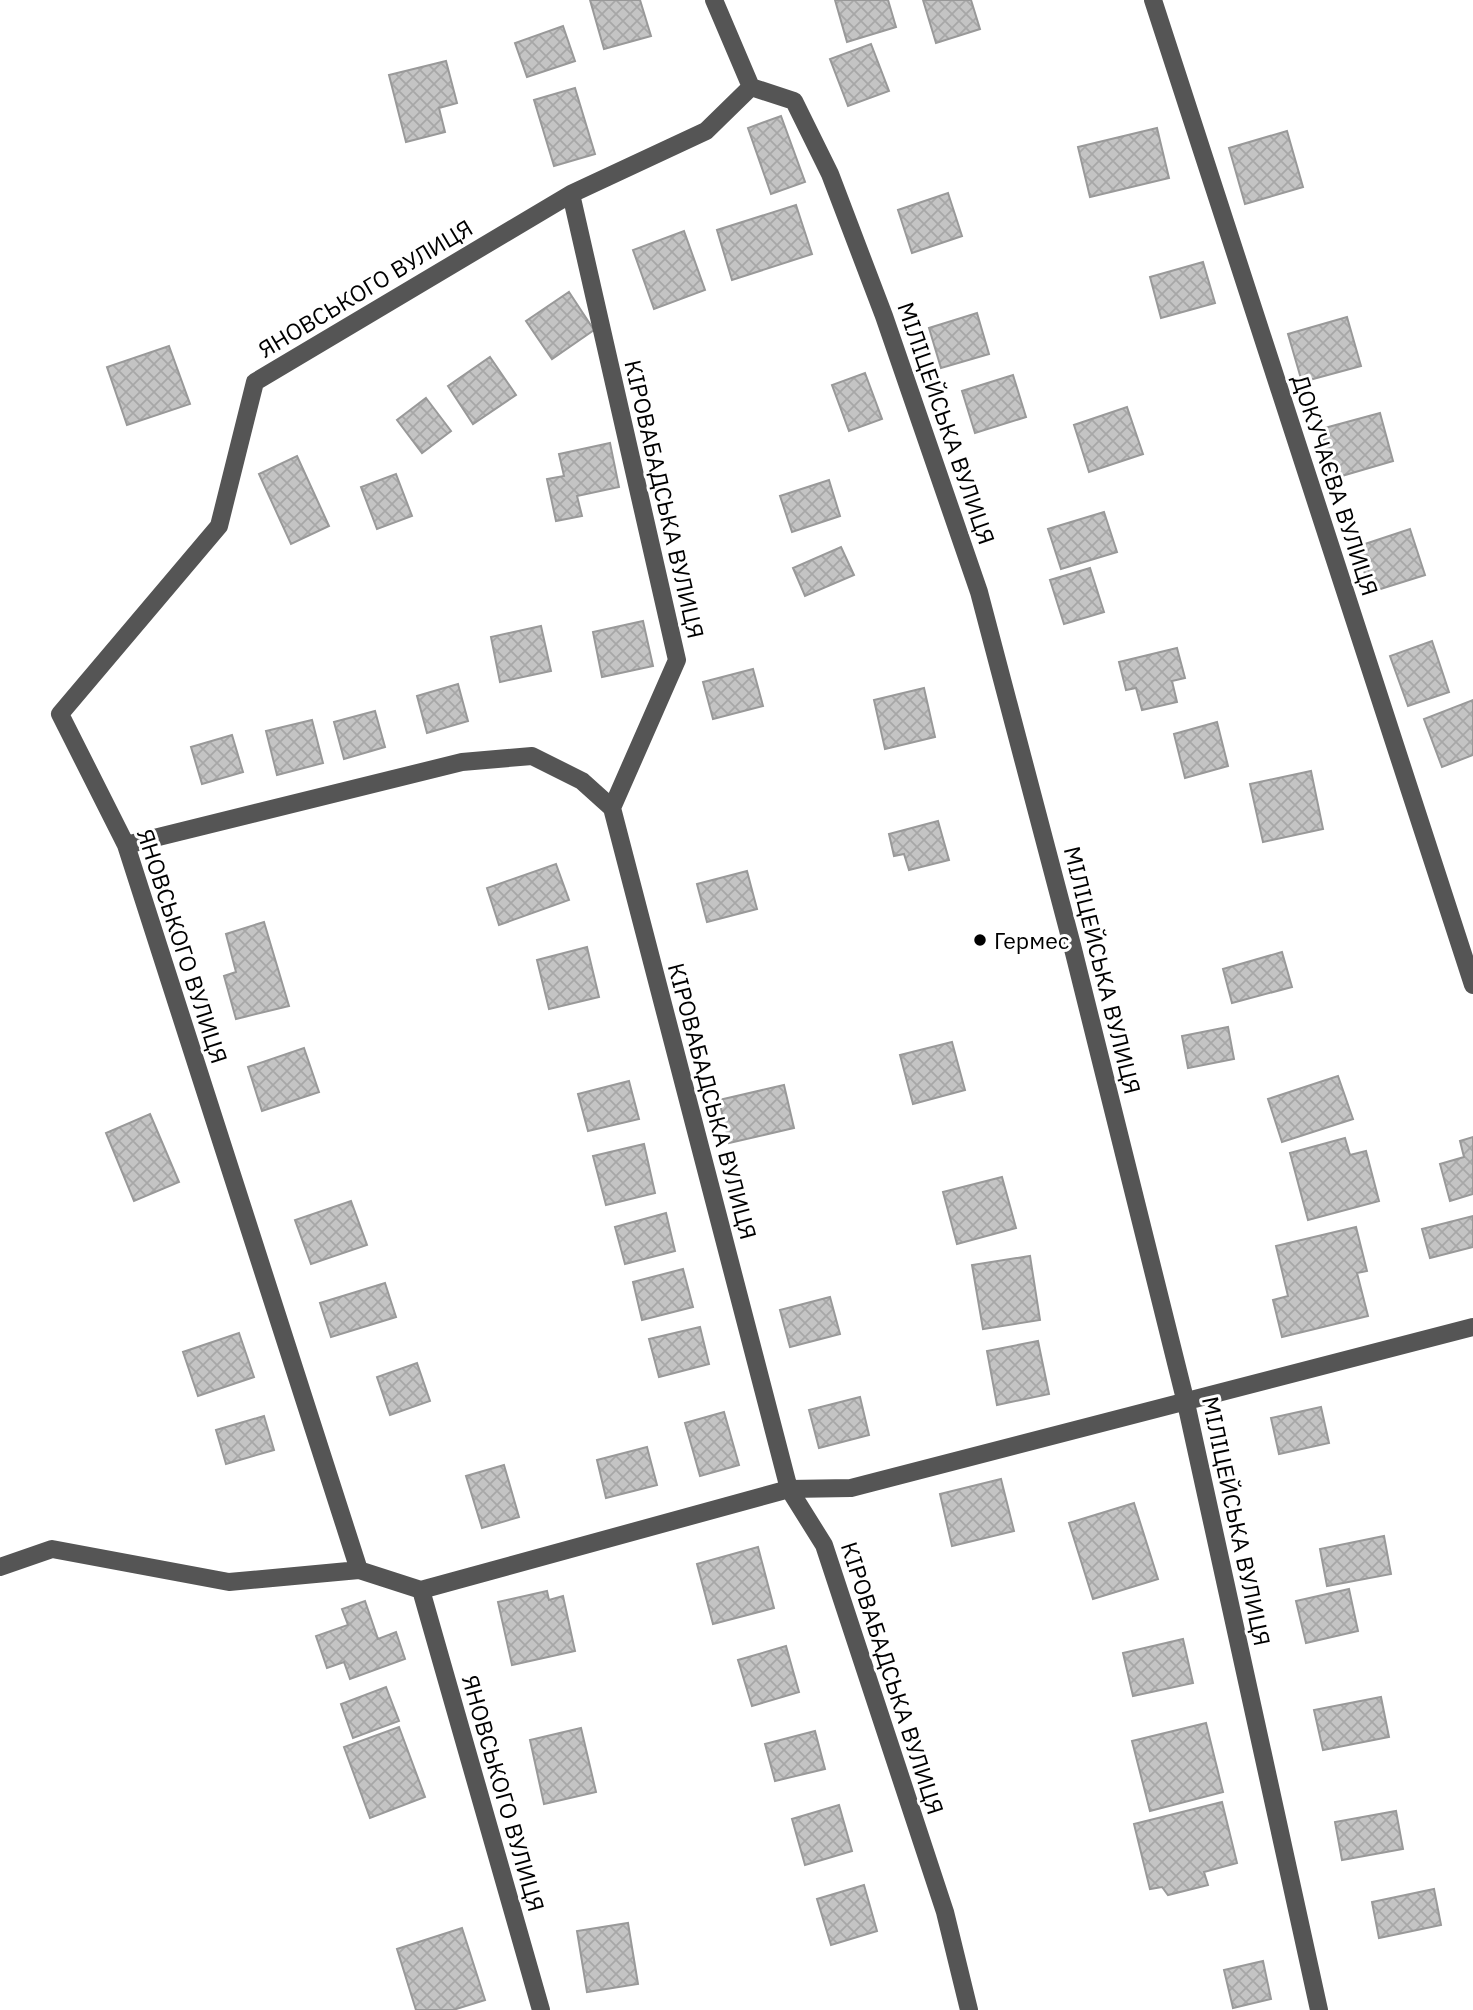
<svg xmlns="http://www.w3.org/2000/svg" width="1473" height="2010" font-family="'IBM Plex Sans',sans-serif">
<defs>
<pattern id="building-cross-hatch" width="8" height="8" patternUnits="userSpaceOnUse" patternTransform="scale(1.75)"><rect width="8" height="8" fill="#c4c4c4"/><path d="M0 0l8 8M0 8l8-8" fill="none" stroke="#a7a7a7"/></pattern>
</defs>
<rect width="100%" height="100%" fill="#fff"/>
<path fill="url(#building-cross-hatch)" stroke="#999" stroke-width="2" d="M 590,0 L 640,0 L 651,36 L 604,49 Z
M 835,0 L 888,0 L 896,27 L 847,42 Z
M 923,0 L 971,0 L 980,29 L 936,43 Z
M 563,26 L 575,61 L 527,77 L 515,43 Z
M 871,44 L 889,91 L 848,106 L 830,59 Z
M 446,61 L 457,103 L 439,108 L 445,132 L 406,142 L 389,75 Z
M 575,88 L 595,154 L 554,166 L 534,100 Z
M 781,116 L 805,182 L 771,194 L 748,128 Z
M 1157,128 L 1169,178 L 1090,197 L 1078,147 Z
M 1287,131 L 1303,187 L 1245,204 L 1229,148 Z
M 948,193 L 962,236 L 912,253 L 898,210 Z
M 796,205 L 812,254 L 732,280 L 717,230 Z
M 684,231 L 705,290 L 654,309 L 633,250 Z
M 1203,262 L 1215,303 L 1161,318 L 1150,277 Z
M 569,292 L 594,330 L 552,359 L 526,321 Z
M 977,313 L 989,354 L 941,368 L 929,328 Z
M 1347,317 L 1361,366 L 1302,382 L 1288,334 Z
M 169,346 L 190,404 L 127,425 L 107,367 Z
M 490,357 L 516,395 L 473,424 L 448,386 Z
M 865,373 L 882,419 L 849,431 L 832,385 Z
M 1013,375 L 1026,417 L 975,433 L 962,391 Z
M 426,398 L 451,431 L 422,453 L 397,420 Z
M 1127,407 L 1143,454 L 1089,472 L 1074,425 Z
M 1380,413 L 1393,461 L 1335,478 L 1321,429 Z
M 610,443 L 619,487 L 577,496 L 582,516 L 556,521 L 547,479 L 564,476 L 559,454 Z
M 297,456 L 329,526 L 291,544 L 259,474 Z
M 396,474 L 412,516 L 377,529 L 361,487 Z
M 829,480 L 840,516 L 792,532 L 780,496 Z
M 1104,512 L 1117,552 L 1061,569 L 1048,529 Z
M 1410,529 L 1425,575 L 1371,592 L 1356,547 Z
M 841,547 L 854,575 L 805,596 L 793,568 Z
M 1090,568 L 1104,612 L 1064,624 L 1050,580 Z
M 643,621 L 653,666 L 602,677 L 593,632 Z
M 541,626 L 551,671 L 500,682 L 491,637 Z
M 1432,641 L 1449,692 L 1408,706 L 1390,656 Z
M 1177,648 L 1185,678 L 1172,681 L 1177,702 L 1142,710 L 1136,688 L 1126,690 L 1119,662 Z
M 753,669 L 763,706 L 713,719 L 703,682 Z
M 458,684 L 468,721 L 427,733 L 417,696 Z
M 924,688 L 935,737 L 885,749 L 874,700 Z
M 1473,700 L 1473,755 L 1442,767 L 1424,719 Z
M 375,711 L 385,747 L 344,759 L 334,722 Z
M 312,720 L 323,763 L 277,775 L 266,731 Z
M 1217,722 L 1228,766 L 1185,778 L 1174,734 Z
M 232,735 L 243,772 L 202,784 L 191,747 Z
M 1311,771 L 1323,829 L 1263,842 L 1250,784 Z
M 938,821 L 949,860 L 909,870 L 904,854 L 894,856 L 889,834 Z
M 556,864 L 569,900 L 499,925 L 487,888 Z
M 747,871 L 757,909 L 707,922 L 697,884 Z
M 264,922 L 289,1006 L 236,1019 L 224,976 L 236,972 L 226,934 Z
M 587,947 L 599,997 L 549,1009 L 537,960 Z
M 1282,952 L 1292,987 L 1232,1003 L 1223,969 Z
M 1228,1027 L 1234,1059 L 1188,1068 L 1182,1036 Z
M 952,1042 L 965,1090 L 913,1104 L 900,1055 Z
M 304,1048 L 319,1092 L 262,1111 L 248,1067 Z
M 1338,1076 L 1353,1119 L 1282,1142 L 1268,1099 Z
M 629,1081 L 639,1119 L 588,1131 L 578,1094 Z
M 784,1085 L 794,1128 L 729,1143 L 719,1100 Z
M 150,1114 L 179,1182 L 134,1201 L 106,1133 Z
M 1473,1137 L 1473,1194 L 1450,1201 L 1440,1164 L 1464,1157 L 1460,1141 Z
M 1345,1138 L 1350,1155 L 1366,1151 L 1379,1201 L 1308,1220 L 1290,1153 Z
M 644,1144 L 655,1193 L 606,1205 L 593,1156 Z
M 1002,1177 L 1016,1228 L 957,1244 L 943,1192 Z
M 351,1201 L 367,1245 L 311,1264 L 295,1220 Z
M 666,1213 L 675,1251 L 625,1264 L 615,1227 Z
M 1473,1216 L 1473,1247 L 1430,1258 L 1422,1229 Z
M 1356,1227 L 1367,1271 L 1357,1273 L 1368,1316 L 1282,1337 L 1273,1300 L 1288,1296 L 1276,1246 Z
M 1030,1256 L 1040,1320 L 983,1329 L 972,1265 Z
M 683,1269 L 693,1307 L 642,1320 L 633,1282 Z
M 385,1283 L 396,1317 L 331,1337 L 320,1303 Z
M 830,1297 L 840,1334 L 790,1347 L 780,1310 Z
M 700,1327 L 709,1364 L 659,1377 L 649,1339 Z
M 239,1333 L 254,1377 L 198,1396 L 183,1352 Z
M 1038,1341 L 1049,1394 L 997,1405 L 987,1351 Z
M 417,1363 L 430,1401 L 390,1415 L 377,1377 Z
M 860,1397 L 869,1435 L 819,1448 L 809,1410 Z
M 1321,1407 L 1329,1443 L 1279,1454 L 1271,1418 Z
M 724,1412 L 739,1465 L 700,1476 L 685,1423 Z
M 264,1416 L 274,1450 L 226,1464 L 216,1430 Z
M 647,1447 L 657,1485 L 606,1498 L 597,1460 Z
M 504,1465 L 519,1517 L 482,1528 L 466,1476 Z
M 1001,1479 L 1014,1531 L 952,1546 L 940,1494 Z
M 1134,1503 L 1158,1579 L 1093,1599 L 1069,1523 Z
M 1384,1536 L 1391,1574 L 1327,1586 L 1320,1549 Z
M 758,1547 L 774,1608 L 713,1624 L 697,1564 Z
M 1349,1589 L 1358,1631 L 1306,1643 L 1296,1601 Z
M 547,1591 L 549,1600 L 563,1596 L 575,1651 L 512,1665 L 498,1602 Z
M 365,1601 L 378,1639 L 396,1632 L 405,1659 L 350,1679 L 344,1662 L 327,1668 L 316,1636 L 348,1625 L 342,1609 Z
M 1183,1639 L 1193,1683 L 1133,1696 L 1123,1653 Z
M 786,1646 L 799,1692 L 752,1706 L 738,1660 Z
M 386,1687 L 399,1721 L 353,1738 L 341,1704 Z
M 1381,1697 L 1389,1737 L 1323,1750 L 1314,1710 Z
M 1206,1723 L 1223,1792 L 1150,1811 L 1132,1741 Z
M 399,1727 L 425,1797 L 370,1818 L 344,1747 Z
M 581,1728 L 596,1792 L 544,1804 L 530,1740 Z
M 815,1731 L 825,1769 L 775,1781 L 765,1744 Z
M 1222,1802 L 1237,1863 L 1204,1872 L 1208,1885 L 1168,1895 L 1162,1887 L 1150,1889 L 1134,1824 Z
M 839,1805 L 852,1851 L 805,1865 L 792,1819 Z
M 1396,1811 L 1403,1849 L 1342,1860 L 1335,1822 Z
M 864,1885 L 877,1931 L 831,1945 L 817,1899 Z
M 1434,1889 L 1441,1925 L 1379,1938 L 1372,1902 Z
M 628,1923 L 638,1984 L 587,1992 L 577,1931 Z
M 462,1928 L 485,2000 L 453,2010 L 416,2010 L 397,1949 Z
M 1263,1961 L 1271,1999 L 1233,2008 L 1224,1970 Z"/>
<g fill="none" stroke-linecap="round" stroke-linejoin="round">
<path stroke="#555" stroke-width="18" d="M 714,0 L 751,87 L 794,101 L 830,174 L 884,316 L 979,592 L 1072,945 L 1186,1403 L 1319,2010
M 1153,0 L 1473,985
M 571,194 L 677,660 L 612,808 L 789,1489 L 824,1545 L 945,1912 L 969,2010
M 126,845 L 462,762 L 532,756 L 582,781 L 612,808
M 0,1567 L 52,1549 L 229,1582 L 359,1570 L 421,1590 L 789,1489 L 851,1488 L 1473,1327
M 359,1570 L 126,845 L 60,714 L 219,526 L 255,382 L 571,194 L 706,131 L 751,87
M 421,1590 L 541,2010"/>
</g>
<circle fill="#000" stroke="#fff" stroke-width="2.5" cx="980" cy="940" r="7"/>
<g text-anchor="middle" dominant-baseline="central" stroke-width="6" stroke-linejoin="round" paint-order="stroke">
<g font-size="23" fill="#000" stroke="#fff">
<text transform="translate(365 288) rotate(-31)">ЯНОВСЬКОГО ВУЛИЦЯ</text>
<text transform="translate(947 423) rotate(71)">МІЛІЦЕЙСЬКА ВУЛИЦЯ</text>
<text transform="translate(1336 485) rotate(72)">ДОКУЧАЄВА ВУЛИЦЯ</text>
<text transform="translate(665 499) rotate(77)">КІРОВАБАДСЬКА ВУЛИЦЯ</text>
<text transform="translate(183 946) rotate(72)">ЯНОВСЬКОГО ВУЛИЦЯ</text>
<text transform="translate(1103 970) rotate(76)">МІЛІЦЕЙСЬКА ВУЛИЦЯ</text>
<text transform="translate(713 1101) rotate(75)">КІРОВАБАДСЬКА ВУЛИЦЯ</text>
<text transform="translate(1237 1521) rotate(78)">МІЛІЦЕЙСЬКА ВУЛИЦЯ</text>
<text transform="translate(893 1678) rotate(72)">КІРОВАБАДСЬКА ВУЛИЦЯ</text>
<text transform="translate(504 1793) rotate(74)">ЯНОВСЬКОГО ВУЛИЦЯ</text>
</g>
<g font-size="23" fill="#000" stroke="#fff" text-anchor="start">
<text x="994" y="940">Гермес</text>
</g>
</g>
</svg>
